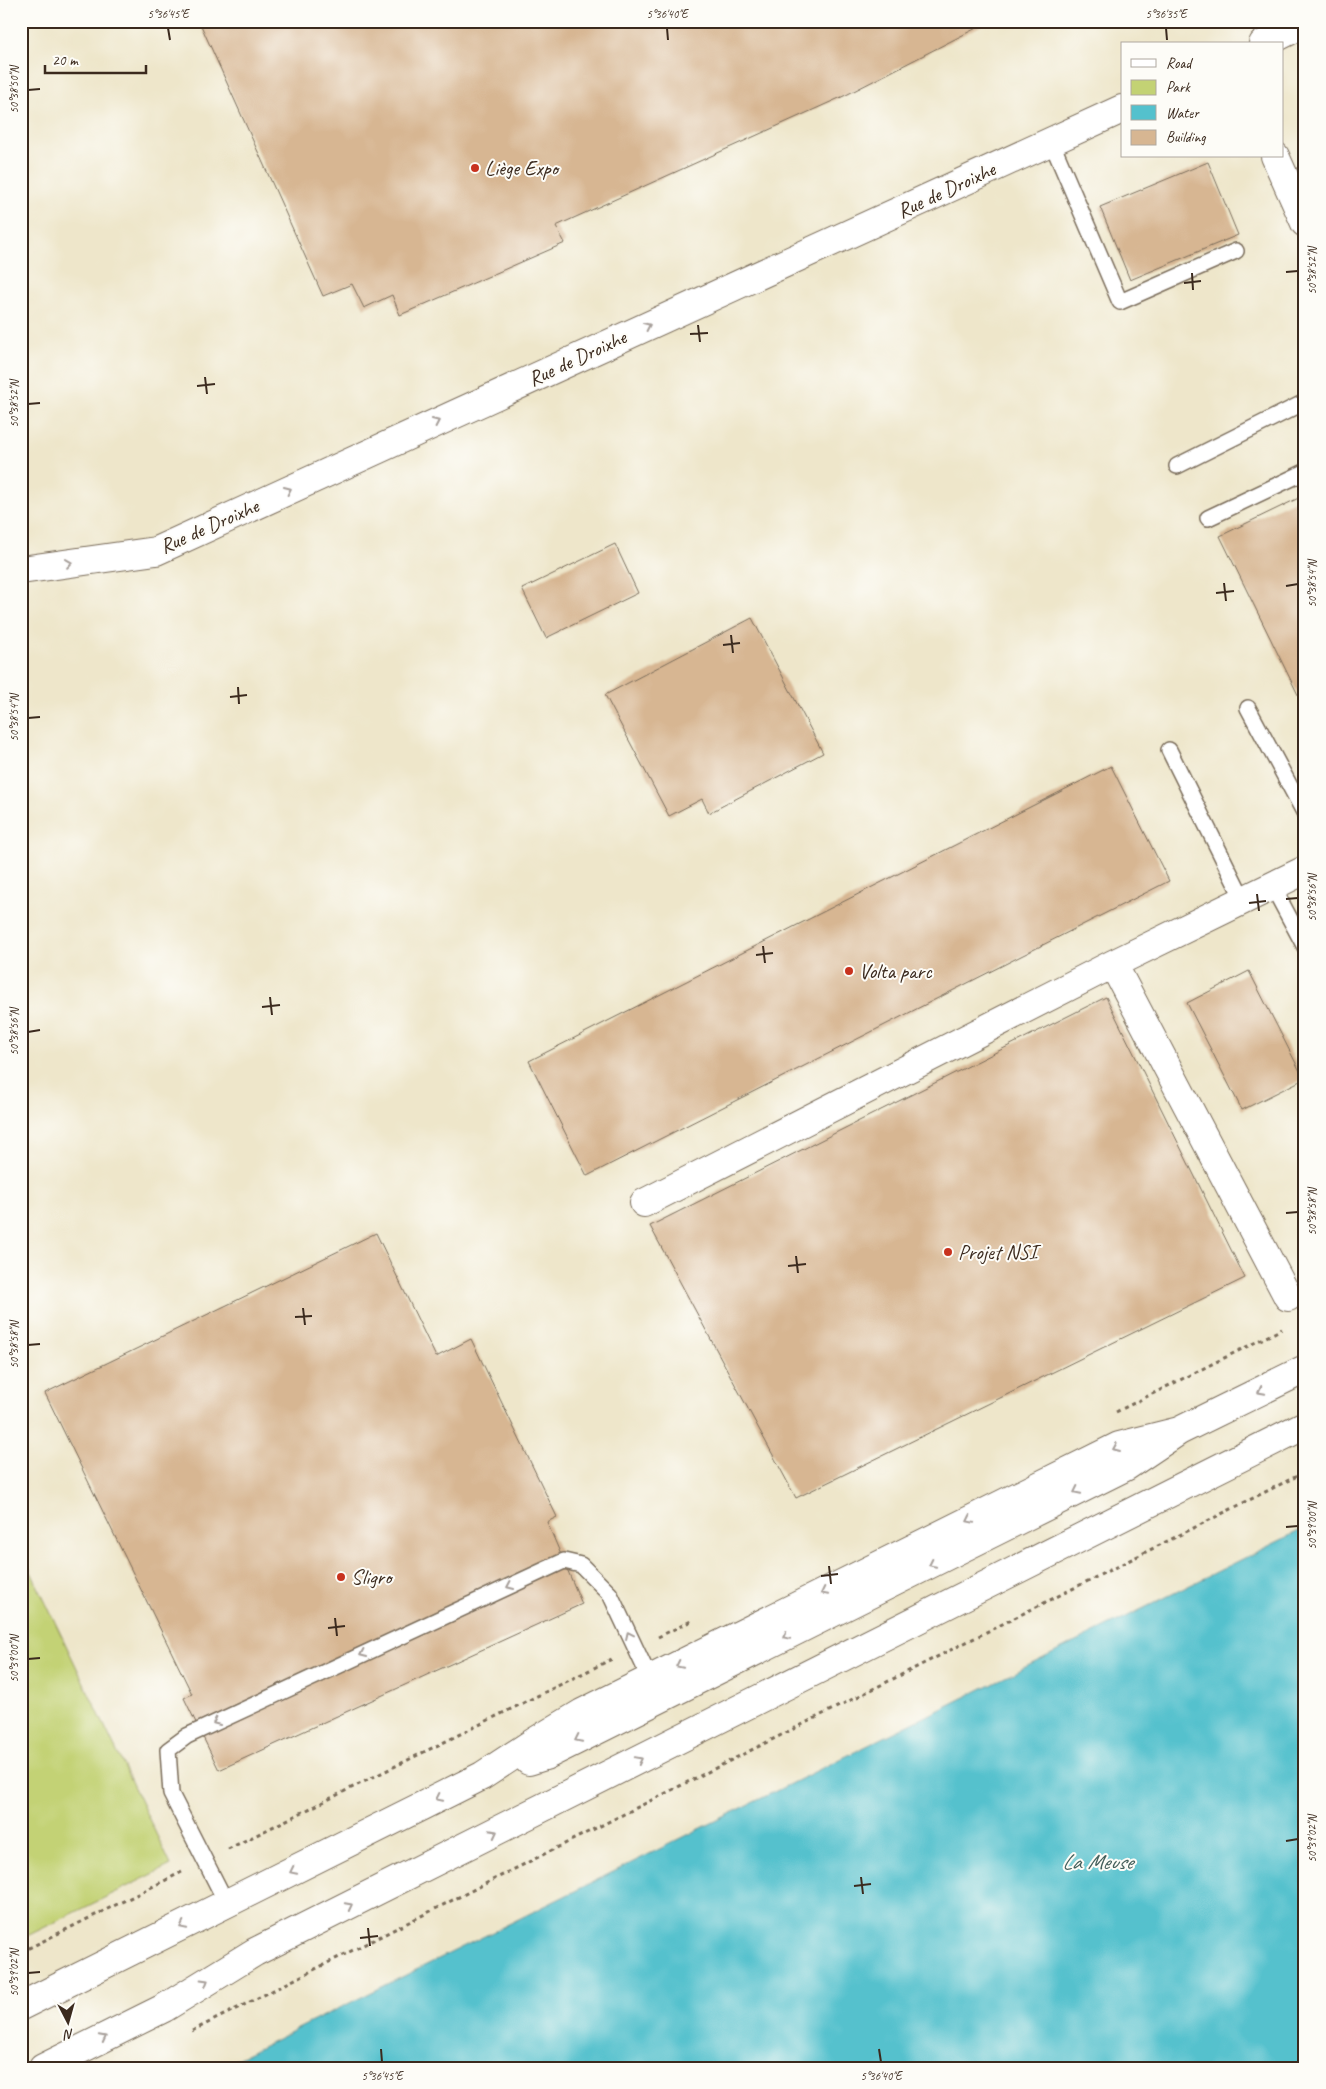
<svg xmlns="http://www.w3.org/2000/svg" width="1326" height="2089" font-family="Caveat,sans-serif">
<rect width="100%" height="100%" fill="#fdfcf7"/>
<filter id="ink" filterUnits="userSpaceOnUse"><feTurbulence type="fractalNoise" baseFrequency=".02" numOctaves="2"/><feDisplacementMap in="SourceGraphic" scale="10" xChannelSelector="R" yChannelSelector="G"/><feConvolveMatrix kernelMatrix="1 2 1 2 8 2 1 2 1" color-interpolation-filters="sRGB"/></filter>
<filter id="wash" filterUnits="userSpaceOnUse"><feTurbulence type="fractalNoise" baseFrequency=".0096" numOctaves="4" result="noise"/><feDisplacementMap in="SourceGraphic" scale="20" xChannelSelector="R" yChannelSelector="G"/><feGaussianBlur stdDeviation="1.12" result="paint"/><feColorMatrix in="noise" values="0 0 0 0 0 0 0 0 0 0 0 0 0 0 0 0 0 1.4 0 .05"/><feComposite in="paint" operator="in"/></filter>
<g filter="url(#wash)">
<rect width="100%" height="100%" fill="#eee6ca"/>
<path fill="#c3d274" stroke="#7f7e49" d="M 21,1551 L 171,1865 L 21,1939 Z"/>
<path fill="#54c1cd" stroke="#487676" d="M 1305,1528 L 1305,2068 L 219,2068 Z"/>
<g id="blocks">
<path fill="#d7b692" d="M 199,21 L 990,21 L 846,95 L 556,226 L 565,243 L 400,315 L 392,295 L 364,308 L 352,284 L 323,296 Z
M 1208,162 L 1238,235 L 1130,280 L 1100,207 Z
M 1305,495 L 1305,709 L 1220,536 Z
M 615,544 L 638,593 L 546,638 L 522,589 Z
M 752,618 L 823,753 L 709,813 L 702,799 L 669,816 L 605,695 Z
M 1111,766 L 1169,881 L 587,1176 L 529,1061 Z
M 1249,971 L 1304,1079 L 1242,1110 L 1187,1003 Z
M 1106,997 L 1245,1278 L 796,1498 L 650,1226 Z
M 376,1233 L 436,1357 L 471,1339 L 557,1517 L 547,1522 L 582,1604 L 219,1770 L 184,1698 L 192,1694 L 45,1393 Z"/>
</g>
</g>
<g filter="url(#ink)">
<use href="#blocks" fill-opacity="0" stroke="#7a6c5a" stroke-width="1"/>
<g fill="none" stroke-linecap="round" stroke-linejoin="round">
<defs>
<path id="service" d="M 1051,141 L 1120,302 L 1236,251
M 1177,466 L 1305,402
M 1208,518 L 1305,472
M 1248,708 L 1305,814
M 1169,750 L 1244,901
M 1273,887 L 1305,947
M 227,1904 L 171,1794 L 168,1750 L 187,1736 L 564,1561 L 581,1565 L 610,1594 L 650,1679"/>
<path id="minor" d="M 1263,44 L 1305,23
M 1275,156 L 1305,223
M 21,570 L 156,551 L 1122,109
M 1113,964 L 1288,1297
M 644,1203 L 1113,964 L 1305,870"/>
<path id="primary" d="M 529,1761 L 545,1756 L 1127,1466 L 1179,1431 L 1305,1369
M 21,2006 L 482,1776 L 534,1742 L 582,1713 L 1119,1446 L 1179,1431
M 43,2068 L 164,2008 L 255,1952 L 1305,1425"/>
</defs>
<use href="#service" stroke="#7a6c5a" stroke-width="18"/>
<use href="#minor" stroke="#7a6c5a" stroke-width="30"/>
<use href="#primary" stroke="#7a6c5a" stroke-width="30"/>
<path stroke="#7a6c5a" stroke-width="3" stroke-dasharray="4 4" stroke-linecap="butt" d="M 869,21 L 869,27
M 1116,1412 L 1282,1329
M 658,1637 L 691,1621
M 228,1849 L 614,1658
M 21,1952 L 182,1872
M 192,2031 L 1305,1472"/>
<use href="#service" stroke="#fff" stroke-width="15"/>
<use href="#minor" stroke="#fff" stroke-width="28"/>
<use href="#primary" stroke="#fff" stroke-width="28"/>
</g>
<defs><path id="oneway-chevron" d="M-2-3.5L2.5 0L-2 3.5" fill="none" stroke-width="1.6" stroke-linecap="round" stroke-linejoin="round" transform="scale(1.25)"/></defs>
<g stroke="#a79f9a">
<use href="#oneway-chevron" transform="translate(647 326) rotate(-25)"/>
<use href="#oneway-chevron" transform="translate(436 422) rotate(-25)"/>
<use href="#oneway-chevron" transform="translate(288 490) rotate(-25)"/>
<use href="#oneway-chevron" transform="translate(69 563) rotate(-8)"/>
<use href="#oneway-chevron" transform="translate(1261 1391) rotate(153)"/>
<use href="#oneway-chevron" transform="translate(1116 1448) rotate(157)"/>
<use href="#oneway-chevron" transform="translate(1077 1491) rotate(154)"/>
<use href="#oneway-chevron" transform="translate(970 1520) rotate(154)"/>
<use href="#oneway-chevron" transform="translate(932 1564) rotate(154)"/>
<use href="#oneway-chevron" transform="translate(510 1586) rotate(155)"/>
<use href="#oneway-chevron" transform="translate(824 1592) rotate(154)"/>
<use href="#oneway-chevron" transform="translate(629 1635) rotate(-115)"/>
<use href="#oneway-chevron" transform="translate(786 1636) rotate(154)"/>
<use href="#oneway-chevron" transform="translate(363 1654) rotate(155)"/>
<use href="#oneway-chevron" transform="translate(679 1665) rotate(154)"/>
<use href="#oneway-chevron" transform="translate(216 1722) rotate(155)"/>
<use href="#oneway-chevron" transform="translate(578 1739) rotate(154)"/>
<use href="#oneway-chevron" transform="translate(639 1760) rotate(-27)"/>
<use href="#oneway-chevron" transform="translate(439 1798) rotate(154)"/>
<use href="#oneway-chevron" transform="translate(494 1833) rotate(-27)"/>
<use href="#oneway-chevron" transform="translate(293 1871) rotate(154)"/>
<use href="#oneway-chevron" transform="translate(349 1906) rotate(-27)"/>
<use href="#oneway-chevron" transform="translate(183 1926) rotate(154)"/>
<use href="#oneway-chevron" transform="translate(205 1982) rotate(-31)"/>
<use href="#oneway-chevron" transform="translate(103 2038) rotate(-27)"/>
</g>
</g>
<path fill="none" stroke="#3b2a1e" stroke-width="2" d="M 168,28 L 170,40M 667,28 L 668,40M 1166,28 L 1167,40M 28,90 L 40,89M 1286,272 L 1298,271M 1192,273 L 1193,290M 1184,283 L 1201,281M 698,325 L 700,342M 690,334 L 708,333M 205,377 L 207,394M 197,386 L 215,384M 28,404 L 40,403M 1224,583 L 1226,601M 1286,586 L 1298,584M 1216,593 L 1234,591M 731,635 L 733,653M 723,645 L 740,643M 238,687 L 239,704M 230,697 L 247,695M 28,718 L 40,717M 1257,894 L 1259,911M 1286,899 L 1298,898M 1249,903 L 1266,901M 763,946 L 765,963M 756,955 L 773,953M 270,997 L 272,1015M 262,1007 L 280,1005M 28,1032 L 40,1030M 1286,1213 L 1298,1212M 796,1256 L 798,1273M 788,1266 L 806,1264M 303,1308 L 305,1325M 295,1317 L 312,1316M 28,1345 L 40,1344M 1286,1527 L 1298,1526M 829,1566 L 831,1584M 821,1576 L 838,1574M 335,1618 L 337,1636M 328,1628 L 345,1626M 28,1659 L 40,1658M 1286,1841 L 1298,1839M 861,1877 L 863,1894M 854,1886 L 871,1884M 368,1928 L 370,1946M 360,1938 L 378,1936M 28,1973 L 40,1972M 381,2049 L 382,2062M 879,2049 L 881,2062"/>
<g fill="#c8321e" stroke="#fdfcf7" stroke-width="2">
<circle cx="475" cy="168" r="5"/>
<circle cx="849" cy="971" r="5"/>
<circle cx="948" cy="1252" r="5"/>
<circle cx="341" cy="1577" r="5"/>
</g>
<g text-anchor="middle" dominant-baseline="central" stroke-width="4" stroke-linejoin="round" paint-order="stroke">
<g font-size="21" fill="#3b2a1e" stroke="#fdfcf7" text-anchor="start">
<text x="485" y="168">Liège Expo</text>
<text x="859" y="971">Volta parc</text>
<text x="958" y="1252">Projet NSI</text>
<text x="351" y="1577">Sligro</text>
</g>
<g font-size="21" fill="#3b2a1e" stroke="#fdfcf7">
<text transform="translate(946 190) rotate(-25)">Rue de Droixhe</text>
<text transform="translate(577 358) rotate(-25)">Rue de Droixhe</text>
<text transform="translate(209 526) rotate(-24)">Rue de Droixhe</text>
</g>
<g font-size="22" font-style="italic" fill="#445f5b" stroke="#fdfcf7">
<text x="1097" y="1862">La Meuse</text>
</g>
</g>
<rect width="1326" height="2089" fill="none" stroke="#fdfcf7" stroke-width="55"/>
<rect x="1121" y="42" width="162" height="115" fill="#fdfcf7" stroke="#afa8a0"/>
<rect x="1131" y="59" width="25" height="8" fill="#ffffff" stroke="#afa8a0"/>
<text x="1166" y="68" font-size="15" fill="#3b2a1e">Road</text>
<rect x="1131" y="80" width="25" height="15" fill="#c3d274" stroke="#afa8a0"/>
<text x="1166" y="92" font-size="15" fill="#3b2a1e">Park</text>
<rect x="1131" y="105" width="25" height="15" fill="#54c1cd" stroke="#afa8a0"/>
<text x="1166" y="118" font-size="15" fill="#3b2a1e">Water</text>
<rect x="1131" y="130" width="25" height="15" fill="#d7b692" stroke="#afa8a0"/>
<text x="1166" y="142" font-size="15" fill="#3b2a1e">Building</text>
<g transform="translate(68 2022) rotate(174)" stroke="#fdfcf7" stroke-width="4" paint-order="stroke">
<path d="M0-4L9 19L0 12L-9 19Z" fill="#3b2a1e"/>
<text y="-8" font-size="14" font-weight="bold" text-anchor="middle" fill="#3b2a1e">N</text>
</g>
<path d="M45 65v8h101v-8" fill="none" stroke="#3b2a1e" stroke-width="2.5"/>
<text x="52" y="65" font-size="15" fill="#3b2a1e" stroke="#fdfcf7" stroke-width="4" paint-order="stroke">20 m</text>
<rect x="28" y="28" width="1270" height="2034" fill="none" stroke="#3b2a1e" stroke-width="2"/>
<g font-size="12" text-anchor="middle" fill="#3b2a1e">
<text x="168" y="18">5°36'45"E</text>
<text x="667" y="18">5°36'40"E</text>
<text x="1166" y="18">5°36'35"E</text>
<text transform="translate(14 90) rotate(-90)" y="4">50°38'50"N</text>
<text transform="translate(1312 271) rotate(-90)" y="4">50°38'52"N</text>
<text transform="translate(14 404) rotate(-90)" y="4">50°38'52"N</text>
<text transform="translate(1312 584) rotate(-90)" y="4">50°38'54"N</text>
<text transform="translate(14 718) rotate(-90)" y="4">50°38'54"N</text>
<text transform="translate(1312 898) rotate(-90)" y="4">50°38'56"N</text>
<text transform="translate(14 1032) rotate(-90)" y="4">50°38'56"N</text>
<text transform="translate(1312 1212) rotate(-90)" y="4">50°38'58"N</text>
<text transform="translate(14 1345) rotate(-90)" y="4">50°38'58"N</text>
<text transform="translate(1312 1526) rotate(-90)" y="4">50°39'00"N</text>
<text transform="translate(14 1659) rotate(-90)" y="4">50°39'00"N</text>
<text transform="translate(1312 1839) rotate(-90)" y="4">50°39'02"N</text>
<text transform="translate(14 1973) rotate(-90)" y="4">50°39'02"N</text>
<text x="382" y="2080">5°36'45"E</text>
<text x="881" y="2080">5°36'40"E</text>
</g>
</svg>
